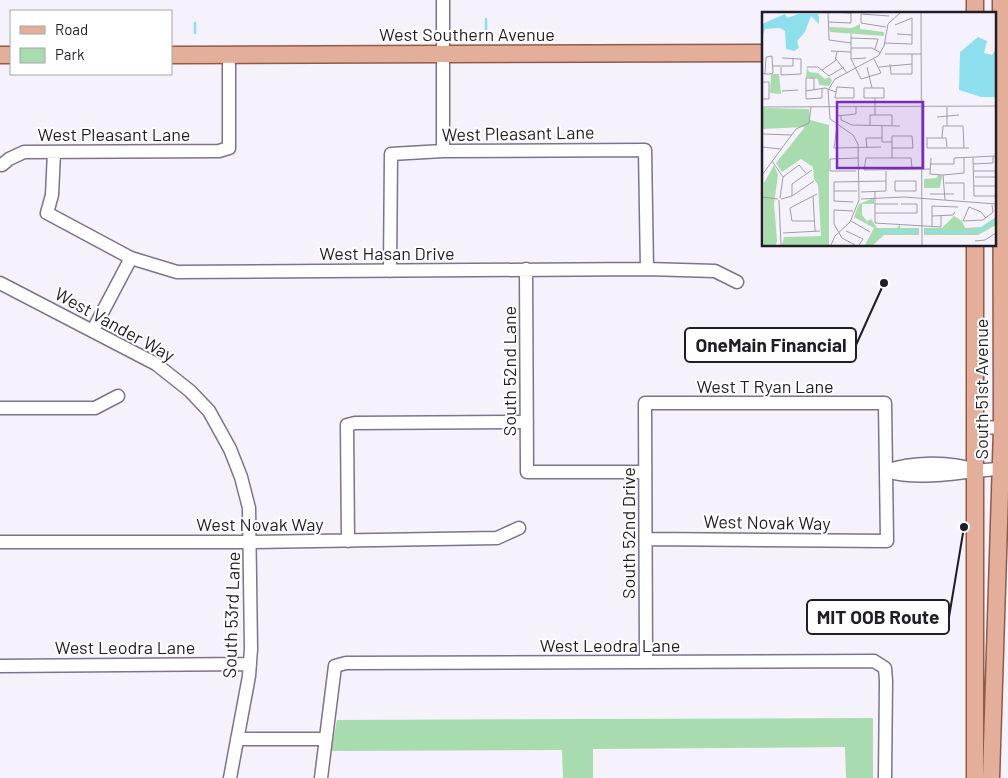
<svg xmlns="http://www.w3.org/2000/svg" width="1008" height="778" font-family="Barlow,sans-serif">
<rect width="100%" height="100%" fill="#f6f2fc"/>
<path fill="#a8dbae" d="M 873,718 L 873,778 L 846,778 L 845,747 L 593,749 L 593,778 L 563,778 L 562,750 L 331,751 L 337,720 Z"/>
<g fill="none" stroke-linecap="round" stroke-linejoin="round">
<path stroke="#8ddfee" stroke-width="2.5" d="M 486,19 L 486,32
M 195,23 L 195,33"/>
<defs>
<path id="minor" d="M 443,0 L 443,151
M 54,152 L 52,195 L 47,213 L 131,258 L 177,272 L 647,269 L 715,271 L 737,282
M 2,165 L 9,159 L 24,152 L 219,151 L 229,148 L 229,55
M 526,269 L 527,472 L 645,472
M 390,271 L 391,154 L 443,151 L 645,150 L 647,269
M 0,283 L 156,364 L 190,391 L 209,411 L 230,449 L 241,477 L 249,508 L 251,649 L 249,676 L 230,778
M 93,330 L 131,258
M 0,408 L 95,408 L 118,396
M 975,427 L 1008,428
M 886,471 C 924,482 963,470 1001,469
M 886,471 C 912,462 949,461 975,470
M 646,539 L 887,541 L 885,403 L 645,403 L 646,662
M 348,541 L 347,425 L 355,423 L 527,422
M 0,542 L 251,542 L 497,538 L 519,528
M 0,666 L 250,664
M 237,739 L 325,739
M 321,778 L 335,666 L 346,663 L 874,661 L 885,668 L 886,681 L 885,778"/>
<path id="major" d="M 975,0 L 975,14
M 0,55 L 11,55
M 171,55 L 763,53
M 975,778 L 975,245
M 991,778 L 1002,428 L 1001,0"/>
</defs>
<use href="#minor" stroke="#7d738a" stroke-width="15"/>
<use href="#major" stroke="#935947" stroke-width="19"/>
<use href="#minor" stroke="#fff" stroke-width="12"/>
<use href="#major" stroke="#e3af9b" stroke-width="16"/>
</g>
<g text-anchor="middle" dominant-baseline="central" stroke-width="4" stroke-linejoin="round" paint-order="stroke">
<g font-size="18" fill="#211d26" stroke="#fff">
<text x="467" y="34">West Southern Avenue</text>
<text transform="translate(518 133) rotate(-1)">West Pleasant Lane</text>
<text x="114" y="134">West Pleasant Lane</text>
<text x="387" y="253">West Hasan Drive</text>
<text transform="translate(115 324) rotate(29)">West Vander Way</text>
<text transform="translate(509 371) rotate(-90)">South 52nd Lane</text>
<text x="765" y="386">West T Ryan Lane</text>
<text transform="translate(981 389) rotate(-90)">South 51st Avenue</text>
<text transform="translate(767 522) rotate(1)">West Novak Way</text>
<text x="260" y="524">West Novak Way</text>
<text transform="translate(628 533) rotate(-90)">South 52nd Drive</text>
<text transform="translate(231 615) rotate(-88)">South 53rd Lane</text>
<text x="610" y="645">West Leodra Lane</text>
<text x="125" y="647">West Leodra Lane</text>
</g>
</g>
<g transform="translate(762 12)">
<rect width="234" height="234" fill="#f6f2fc"/>
<path d="M 98,12 L 98,17 L 122,20 L 122,24 L 68,20 L 67,15 L 90,16 ZM 45,55 L 47,60 L 56,61 L 63,67 L 68,65 L 70,69 L 67,74 L 57,73 L 56,67 L 44,65 ZM 9,62 L 17,62 L 19,82 L 8,81 ZM 0,96 L 47,97 L 48,108 L 67,113 L 67,233 L 20,233 L 22,225 L 59,224 L 56,173 L 52,167 L 51,155 L 39,147 L 20,160 L 14,151 L 43,115 L 0,117 ZM 12,153 L 16,163 L 12,192 L 15,228 L 14,233 L 2,233 L 2,171 ZM 176,162 L 180,164 L 178,176 L 162,176 L 162,167 L 175,166 ZM 112,186 L 112,192 L 100,192 L 100,203 L 105,209 L 109,207 L 115,216 L 135,216 L 138,212 L 138,216 L 157,216 L 157,223 L 122,223 L 111,233 L 103,233 L 112,216 L 92,205 L 97,192 ZM 192,204 L 200,209 L 203,216 L 219,215 L 234,205 L 234,213 L 216,223 L 162,223 L 162,216 L 180,216 Z" fill="#a8dbae"/>
<path d="M 23,2 L 25,6 L 36,2 L 56,2 L 57,6 L 57,12 L 49,4 L 43,20 L 35,29 L 37,36 L 32,39 L 24,37 L 23,19 L 18,16 L 3,17 L 0,26 L 0,12 ZM 216,25 L 225,29 L 222,41 L 230,43 L 234,37 L 233,85 L 219,85 L 197,78 L 198,40 Z" fill="#8ddfee"/>
<path fill="none" stroke="#8ddfee" stroke-width="2.5" d="M 162,219 L 214,220 L 234,208M 117,220 L 157,219"/>
<path fill="none" stroke="#a19da6" stroke-width="1" d="M 66,0 L 67,28 L 89,31M 159,0 L 160,233M 66,10 L 89,11 L 89,1 L 70,0M 124,15 L 99,11 L 99,2 L 127,4M 89,22 L 89,47 L 99,67 L 119,61 L 112,47M 135,22 L 150,23M 89,26 L 116,27 L 113,37M 122,31 L 150,32 L 150,6 L 133,13M 89,36 L 110,36 L 119,41M 69,39 L 89,40M 123,42 L 159,42M 74,47 L 85,61M 89,47 L 104,46M 128,52 L 129,62 L 150,62 L 150,42M 11,54 L 31,54 L 31,47M 19,55 L 19,63 L 39,62 L 39,47 L 20,46M 45,55 L 56,55 L 67,64 L 82,55M 105,55 L 110,76M 117,55 L 150,52M 60,58 L 73,49 L 75,40M 0,61 L 3,62 L 8,62 L 11,61 L 10,44 L 4,45 L 3,62M 0,70 L 7,70 L 7,87 L 0,87M 75,75 L 92,76 L 92,86 L 73,86 ZM 102,76 L 122,76 L 122,86 L 102,86 ZM 52,78 L 52,66 L 44,66 L 44,87 L 60,86 L 60,77M 20,79 L 36,78M 44,79 L 63,76 L 74,80M 113,86 L 113,103M 0,95 L 234,94M 79,103 L 79,108 L 90,113 L 138,114M 75,104 L 94,102 L 94,94M 175,105 L 197,103M 108,113 L 108,103 L 130,103 L 130,113M 120,113 L 120,130 L 130,130M 75,114 L 72,136 L 119,135M 185,114 L 185,95M 0,122 L 30,123M 164,126 L 184,126 L 185,135M 165,126 L 165,136 L 207,136M 180,126 L 181,114 L 201,114 L 202,136M 0,135 L 19,137M 105,136 L 104,126 L 120,126M 130,136 L 151,136 L 150,124 L 130,124 L 130,146M 169,146 L 168,162 L 181,163 L 202,161 L 202,146M 211,146 L 212,184 L 234,184M 10,149 L 21,165 L 18,186M 168,152 L 192,152 L 192,146 L 234,144M 211,152 L 231,151 L 231,144M 150,156 L 149,146 L 104,146 L 102,158 L 168,157M 94,159 L 68,159 L 68,147 L 96,146M 211,159 L 234,159M 0,163 L 34,117 L 47,111 L 49,95M 181,163 L 183,188M 21,165 L 37,153 L 44,161M 213,165 L 234,165M 133,169 L 154,169 L 154,179 L 133,179 ZM 183,171 L 202,171 L 202,188M 212,174 L 234,174M 72,179 L 95,179M 113,179 L 113,211 L 179,215 L 179,204M 99,180 L 124,179 L 124,159M 168,182 L 192,182M 30,184 L 30,172 L 50,158M 51,184 L 53,219M 0,185 L 16,187M 19,187 L 30,184 L 52,169M 99,187 L 142,185 L 234,192M 17,188 L 19,233M 97,188 L 96,132 L 91,123 L 68,107 L 66,78 L 73,67 L 116,44 L 122,34 L 126,12 L 139,0M 91,190 L 72,189 L 72,170 L 124,169M 113,192 L 136,192M 91,199 L 72,198 L 72,212 L 80,226 L 93,233M 113,201 L 155,201 L 155,192 L 139,192M 170,204 L 191,203 L 193,200M 224,206 L 219,200 L 207,195 L 201,209 L 221,208 L 230,201 L 231,200 L 230,193M 53,209 L 30,209 L 28,196 L 55,182M 89,209 L 108,220M 170,215 L 170,194 L 196,195M 84,219 L 101,227 L 97,233M 21,221 L 58,219M 213,229 L 223,228 L 234,221M 69,233 L 73,224 L 88,210 L 97,188"/>
<path fill="#7b2cbf" fill-opacity="0.15" stroke="#7b2cbf" stroke-width="2.5" d="M 75,90 L 161,90 L 161,156 L 75,156 Z"/>
<rect width="234" height="234" fill="none" stroke="#211d26" stroke-width="2.5"/>
</g>
<path fill="none" stroke="#211d26" stroke-width="2" d="M884 283L856 345M964 527L949 617"/>
<g fill="#211d26" stroke="#fff" stroke-width="2">
<circle cx="884" cy="283" r="5"/>
<circle cx="964" cy="527" r="5"/>
</g>
<g fill="#fff" stroke="#211d26" stroke-width="2">
<rect x="685" y="328" width="171" height="34" rx="5"/>
<rect x="807" y="600" width="142" height="34" rx="5"/>
</g>
<g font-size="19" text-anchor="middle" font-weight="bold" fill="#211d26">
<text x="771" y="352">OneMain Financial</text>
<text x="878" y="624">MIT OOB Route</text>
</g>
<rect x="10" y="10" width="162" height="65" fill="#ffffff" stroke="#a6a5a8"/>
<rect x="20" y="26" width="25" height="8" fill="#e3af9b" stroke="#a6a5a8"/>
<text x="55" y="35" font-size="15" fill="#211d26">Road</text>
<rect x="20" y="48" width="25" height="15" fill="#a8dbae" stroke="#a6a5a8"/>
<text x="55" y="60" font-size="15" fill="#211d26">Park</text>
</svg>
